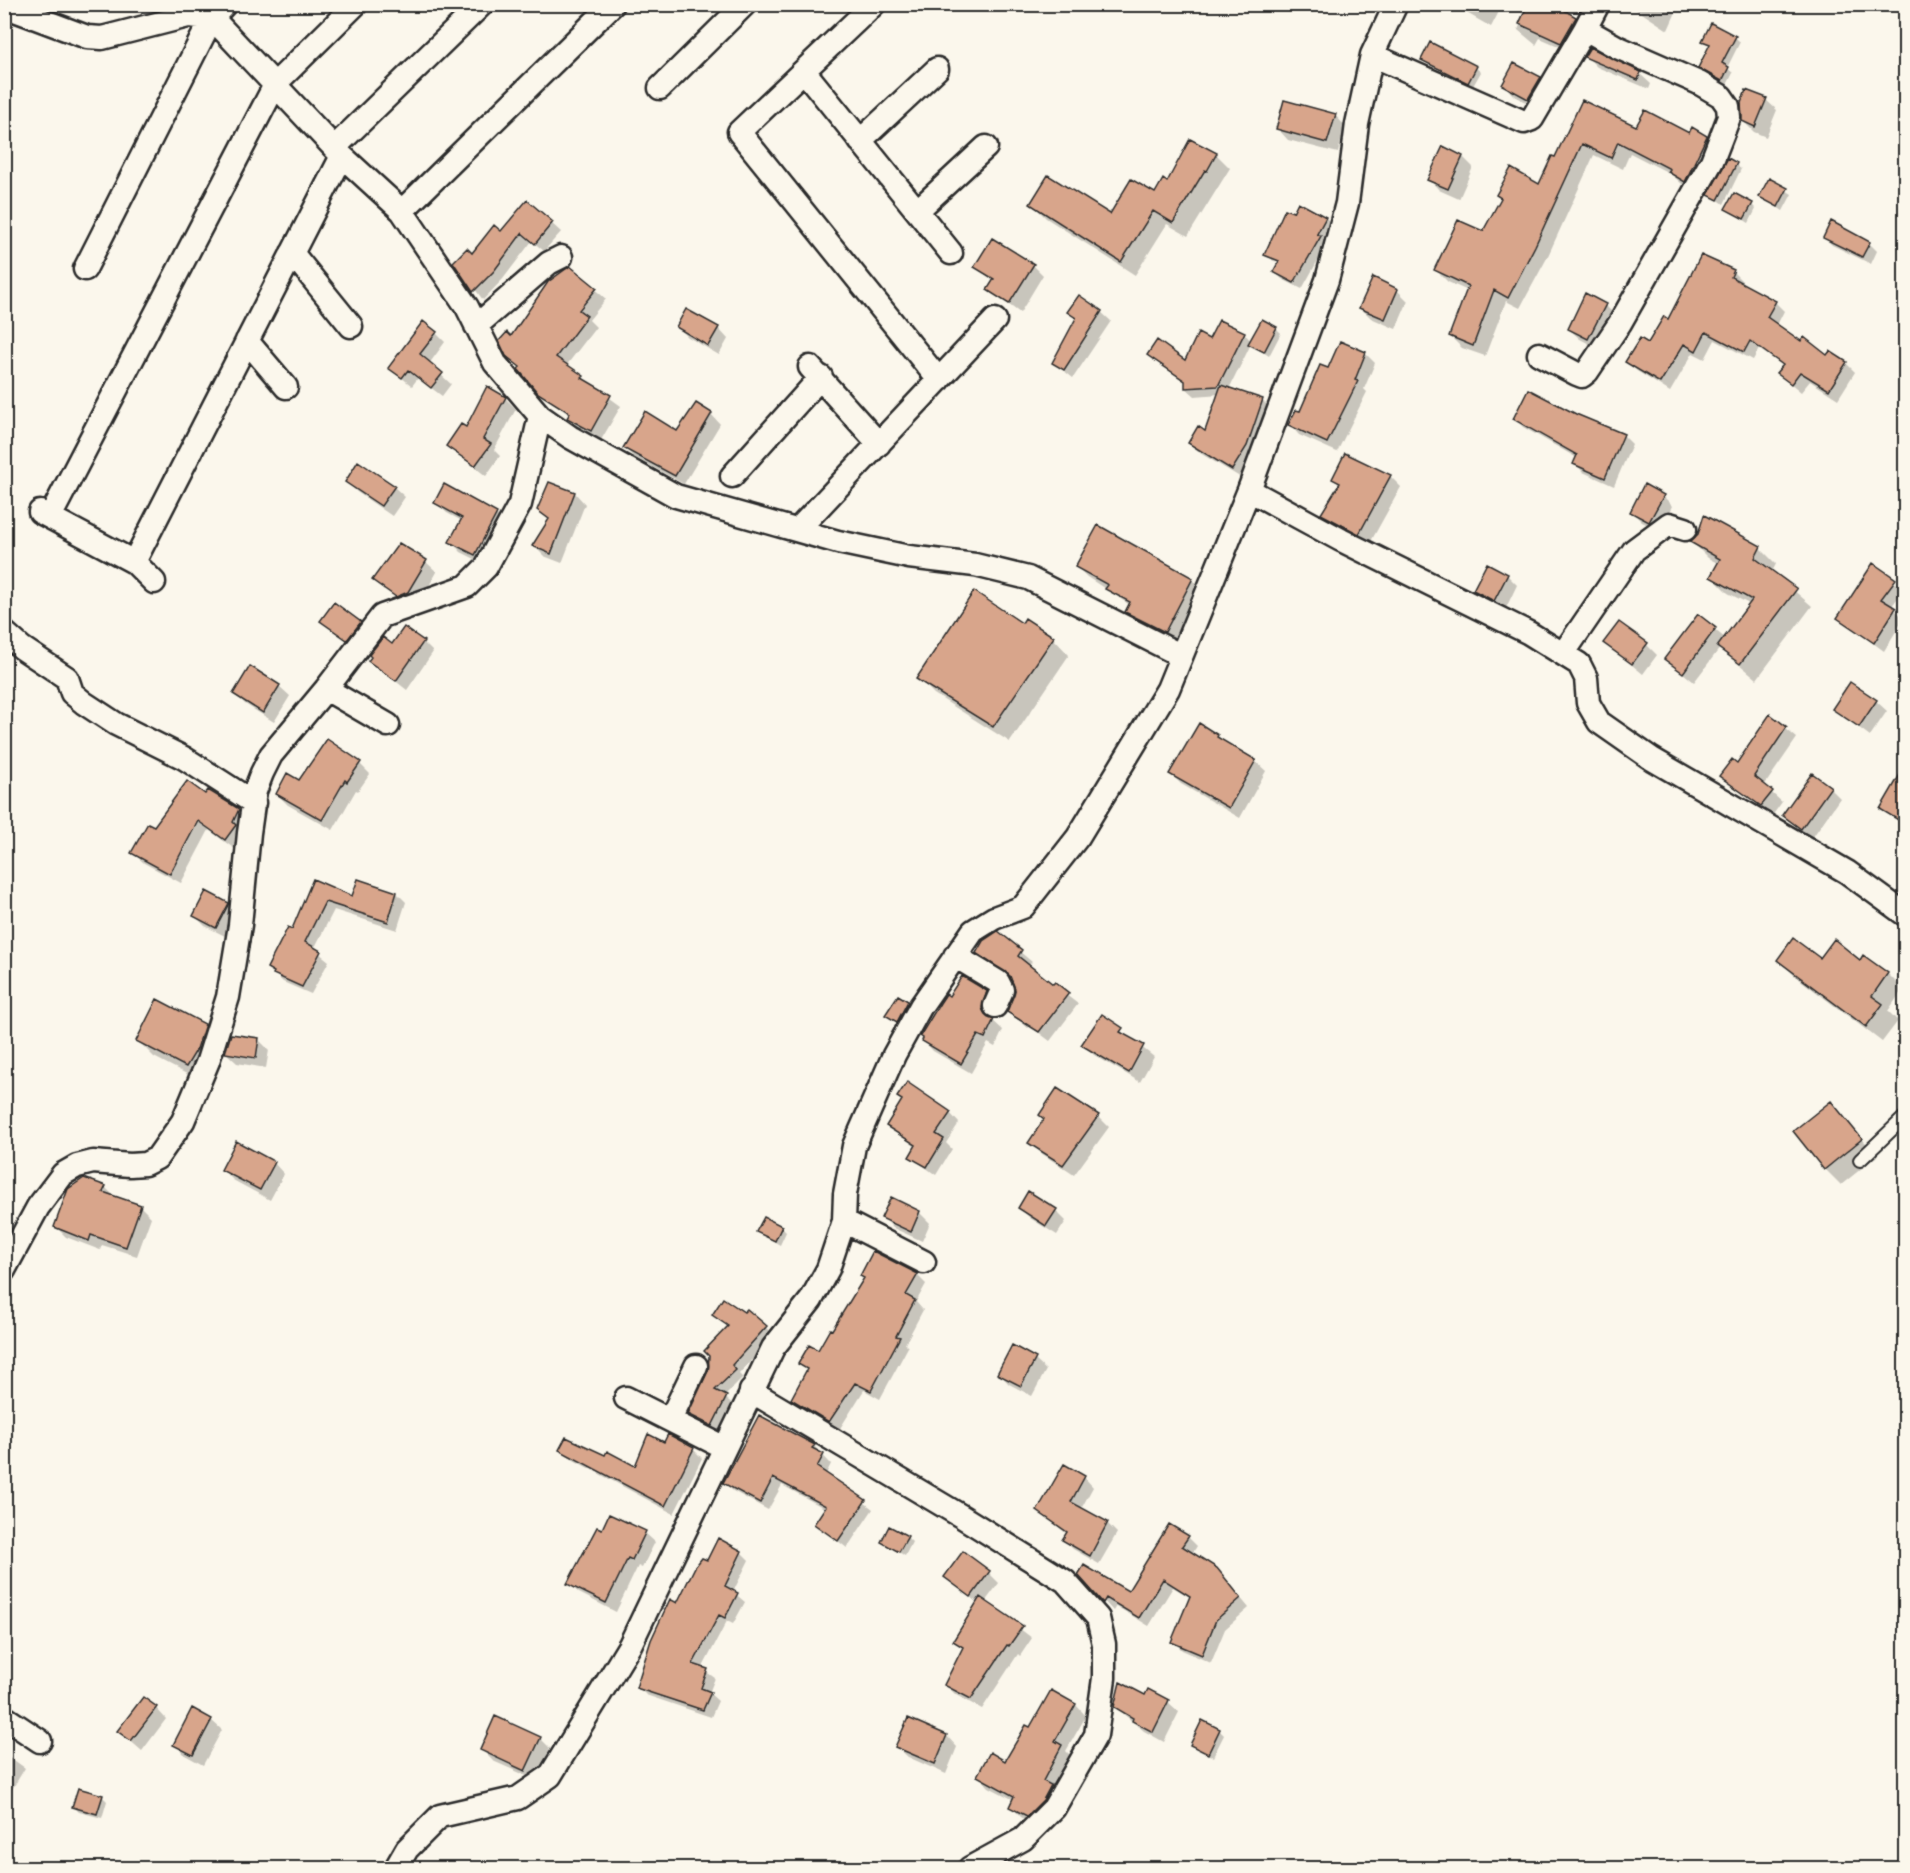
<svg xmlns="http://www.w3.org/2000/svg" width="1910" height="1873" font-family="'Gochi Hand',sans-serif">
<rect width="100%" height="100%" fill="#fbf7ec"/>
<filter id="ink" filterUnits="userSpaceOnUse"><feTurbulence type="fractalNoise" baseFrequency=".0167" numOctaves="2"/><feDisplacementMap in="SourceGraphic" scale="12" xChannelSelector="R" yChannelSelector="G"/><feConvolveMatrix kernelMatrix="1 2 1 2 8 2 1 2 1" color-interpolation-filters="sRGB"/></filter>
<g filter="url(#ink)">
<path fill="#0003" fill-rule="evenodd" d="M 91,4 L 103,4 L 100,10 Z
M 1451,4 L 1503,4 L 1491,27 Z
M 1529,4 L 1561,4 L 1559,8 L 1571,14 L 1585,28 L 1572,52 L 1540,38 L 1536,45 L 1518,30 Z
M 1628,4 L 1673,4 L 1671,7 L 1676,12 L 1668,30 Z
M 1735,37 L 1740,42 L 1727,68 L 1733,73 L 1727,85 L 1699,67 L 1711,46 L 1704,40 Z
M 1431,44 L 1476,68 L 1481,72 L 1473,86 L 1428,64 L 1423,60 Z
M 1590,49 L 1640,74 L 1651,84 L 1649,89 L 1597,67 L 1586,56 Z
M 1540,78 L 1550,89 L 1539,109 L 1514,96 L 1504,85 Z
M 1766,100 L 1777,110 L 1766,137 L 1754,132 L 1743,121 Z
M 1582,102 L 1637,128 L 1706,137 L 1718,149 L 1697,192 L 1682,184 L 1671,174 L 1630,153 L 1623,169 L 1594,155 L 1547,258 L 1520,308 L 1506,301 L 1485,356 L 1462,348 L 1450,336 L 1468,291 L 1448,282 L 1436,270 L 1540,186 L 1556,159 Z
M 1335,115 L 1345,126 L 1338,153 L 1288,140 L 1278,129 Z
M 1216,154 L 1230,168 L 1188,236 L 1167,224 L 1135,275 L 1046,218 L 1032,204 L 1110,216 L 1155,195 Z
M 1463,157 L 1473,167 L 1459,199 L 1439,190 L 1429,179 Z
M 1728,160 L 1741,169 L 1724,204 L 1710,194 Z
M 1770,180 L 1792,194 L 1783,211 L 1761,196 Z
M 528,202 L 561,232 L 544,251 L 532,241 L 503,279 L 483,300 L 455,262 L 472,255 L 501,233 Z
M 1752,205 L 1756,209 L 1749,223 L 1727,209 Z
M 1293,214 L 1326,218 L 1333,225 L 1324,241 L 1327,244 L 1302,289 L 1282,279 L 1275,272 L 1279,264 L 1266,254 ZM 1272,257 L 1287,263 L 1285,266 L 1272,260 Z
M 1824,237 L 1869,243 L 1877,251 L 1871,264 L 1832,245 Z
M 1033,265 L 1043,275 L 1020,313 L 989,290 L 994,282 L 976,266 Z
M 570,268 L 606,299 L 589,320 L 596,327 L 566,366 L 621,406 L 601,440 L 579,428 L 569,418 L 571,416 L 539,392 L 521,368 L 512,338 Z
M 1733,272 L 1742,281 L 1741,284 L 1775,302 L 1784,311 L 1777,325 L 1827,357 L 1846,363 L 1855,372 L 1838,399 L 1810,381 L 1801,392 L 1778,373 L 1783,366 L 1759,349 L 1753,360 L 1715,340 L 1705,359 L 1693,353 L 1670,392 L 1637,371 L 1627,362 L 1649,346 L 1669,321 Z
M 1397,290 L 1408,301 L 1396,329 L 1371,318 L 1361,308 Z
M 1605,305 L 1615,315 L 1599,349 L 1580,339 L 1569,329 Z
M 1069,312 L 1101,312 L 1111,321 L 1073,378 L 1054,363 L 1077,320 Z
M 678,327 L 718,328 L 728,339 L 719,355 L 688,337 Z
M 1276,328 L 1281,333 L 1269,356 L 1251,344 L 1229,389 L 1262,400 L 1273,411 L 1243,479 L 1200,453 L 1190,443 L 1206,433 L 1220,394 L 1195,396 L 1186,388 L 1186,383 L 1149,355 L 1186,362 L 1210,341 L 1244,333 L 1251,341 Z
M 436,333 L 445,342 L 429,364 L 451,384 L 442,396 L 418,378 L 412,386 L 390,368 Z
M 1365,353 L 1375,363 L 1364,389 L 1367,392 L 1337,452 L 1299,435 L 1290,425 L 1329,370 Z
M 505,398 L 516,409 L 494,450 L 500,456 L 486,476 L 448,446 Z
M 711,414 L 720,424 L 684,484 L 634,457 L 624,448 L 678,433 Z
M 1576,416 L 1623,435 L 1632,444 L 1614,486 L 1583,472 L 1575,463 L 1577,458 L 1523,427 L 1515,418 Z
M 1390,476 L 1401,487 L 1370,543 L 1334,524 L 1323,514 L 1340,485 L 1334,479 Z
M 346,481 L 394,487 L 405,497 L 392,516 L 357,492 Z
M 549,484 L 575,493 L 585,504 L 562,563 L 544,556 L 534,546 L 550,520 L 539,510 Z
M 449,489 L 496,514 L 507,525 L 485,564 L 461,552 L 451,541 L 462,521 L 447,513 L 436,503 Z
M 1663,496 L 1673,506 L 1660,531 L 1642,522 L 1632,512 Z
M 1699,534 L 1760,548 L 1776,564 L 1772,572 L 1812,606 L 1757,679 L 1720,648 L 1694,682 L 1666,659 L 1698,616 L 1726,639 L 1751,605 L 1728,593 L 1712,577 L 1719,564 L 1708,558 L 1692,542 Z
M 399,545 L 426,562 L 437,572 L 419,603 L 403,600 L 384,587 L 384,590 L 374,580 Z
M 1874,565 L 1904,590 L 1891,607 L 1904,618 L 1884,651 L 1839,618 Z
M 1077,567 L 1192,579 L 1202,589 L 1175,641 L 1137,622 L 1127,612 L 1130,605 L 1087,577 Z
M 1507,575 L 1517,585 L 1505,610 L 1486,601 L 1475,590 Z
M 322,621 L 360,623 L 370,633 L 358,649 Z
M 1053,638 L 1069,655 L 1010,742 L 934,694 L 918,678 Z
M 423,642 L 433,652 L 407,690 L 370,661 L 392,646 Z
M 1605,643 L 1647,645 L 1657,655 L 1643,674 Z
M 279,686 L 290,696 L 274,722 L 245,704 L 235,693 Z
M 1876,701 L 1887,711 L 1870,736 L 1834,709 Z
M 1770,716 L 1797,738 L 1764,786 L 1782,802 L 1772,816 L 1721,776 L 1737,765 Z
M 1218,736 L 1227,745 L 1255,761 L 1266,771 L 1240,818 L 1181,784 L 1171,774 Z
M 360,764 L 370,774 L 358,791 L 356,790 L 333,830 L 288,805 L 277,794 L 300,782 Z
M 1897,784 L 1906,790 L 1906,827 L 1882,809 Z
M 1830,788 L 1840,798 L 1812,838 L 1783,815 Z
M 206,796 L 238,810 L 248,821 L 246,836 L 236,850 L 209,830 L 181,883 L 144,863 L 133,853 L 154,828 Z
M 314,881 L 353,898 L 359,881 L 397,893 L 406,902 L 397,930 L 334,910 L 314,949 L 329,961 L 311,994 L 283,982 L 268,968 L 292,931 Z
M 228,904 L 238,914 L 227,937 L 205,926 L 195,916 Z
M 998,933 L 1032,962 L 1028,966 L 1078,1004 L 1050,1041 L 1030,1026 L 1028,1028 L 1009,1011 L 1017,990 L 1013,980 L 978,953 Z
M 1863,957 L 1888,974 L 1903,989 L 1888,1011 L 1898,1021 L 1882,1042 L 1794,975 L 1779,960 L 1860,962 Z
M 986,992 L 996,1002 L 991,1019 L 1003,1030 L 995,1047 L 988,1043 L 971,1073 L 933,1051 L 924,1041 L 950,998 Z
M 898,997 L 912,1007 L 902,1026 L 887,1015 Z
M 1102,1016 L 1154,1057 L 1140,1082 L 1094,1055 L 1083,1045 Z
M 204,1025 L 221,1042 L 202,1082 L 154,1057 L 138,1041 Z
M 259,1040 L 269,1050 L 266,1068 L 237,1063 L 226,1053 Z
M 1057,1090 L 1098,1116 L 1109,1127 L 1074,1175 L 1041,1153 L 1030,1143 L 1045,1120 Z
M 1831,1103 L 1877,1156 L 1841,1185 L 1825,1169 Z
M 950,1113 L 959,1123 L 946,1143 L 952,1149 L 936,1175 L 911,1157 L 916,1147 L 888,1126 Z
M 274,1163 L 284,1174 L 270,1200 L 233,1180 L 222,1169 Z
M 105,1187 L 116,1198 L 140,1206 L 151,1217 L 137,1256 L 102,1245 L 100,1250 L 66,1237 L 56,1227 Z
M 891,1199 L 920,1213 L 930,1223 L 922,1241 L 893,1228 L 883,1217 Z
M 1020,1208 L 1056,1211 L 1066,1221 L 1057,1235 L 1030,1218 Z
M 781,1227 L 786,1232 L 780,1245 L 758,1232 Z
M 917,1275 L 926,1284 L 916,1302 L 923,1310 L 905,1344 L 908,1347 L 880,1399 L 864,1390 L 839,1430 L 802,1408 L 793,1399 L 808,1371 L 800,1364 L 818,1352 L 866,1279 Z
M 747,1311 L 774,1335 L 739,1374 L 743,1378 L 724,1397 L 734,1405 L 720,1433 L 697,1422 L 690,1414 L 729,1328 L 714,1314 L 745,1314 Z
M 1035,1360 L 1046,1370 L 1032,1396 L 1009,1384 L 999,1373 Z
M 665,1444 L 693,1449 L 702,1458 L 674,1514 L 570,1458 L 561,1449 L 636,1468 Z
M 814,1446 L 831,1464 L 826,1474 L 873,1509 L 847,1548 L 816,1524 L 826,1509 L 782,1485 L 768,1510 L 733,1491 L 725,1483 Z
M 1084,1477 L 1093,1487 L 1081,1509 L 1107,1523 L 1117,1533 L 1099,1564 L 1073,1549 L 1064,1540 L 1067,1534 L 1039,1511 Z
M 603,1531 L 645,1533 L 655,1542 L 642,1568 L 638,1566 L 616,1612 L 579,1593 L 569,1584 Z
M 907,1537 L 912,1542 L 905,1556 L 883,1542 Z
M 1188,1537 L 1197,1546 L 1192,1554 L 1225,1579 L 1249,1608 L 1225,1629 L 1211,1663 L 1182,1650 L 1173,1641 L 1191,1598 L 1173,1587 L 1149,1626 L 1116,1606 L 1113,1611 L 1080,1575 L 1128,1593 Z
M 719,1540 L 741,1552 L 749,1560 L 733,1592 L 745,1602 L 733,1624 L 727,1621 L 702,1669 L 715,1678 L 709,1693 L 718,1701 L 711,1717 L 646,1695 L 638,1687 L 678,1605 L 707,1562 Z
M 989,1573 L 999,1583 L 985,1602 L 1032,1638 L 1020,1656 L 1018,1654 L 982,1709 L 956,1695 L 946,1685 L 964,1649 L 955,1640 L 978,1603 L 946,1577 Z
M 1052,1692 L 1076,1705 L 1086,1716 L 1066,1751 L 1072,1757 L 1038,1826 L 1021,1817 L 1011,1806 L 1014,1800 L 989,1787 L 979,1776 L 1006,1763 L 1031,1729 Z
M 1145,1697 L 1168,1702 L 1179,1712 L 1164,1742 L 1144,1731 L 1115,1707 Z
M 156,1708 L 166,1719 L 142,1751 L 119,1731 Z
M 211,1720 L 222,1730 L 203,1765 L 185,1755 L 175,1744 Z
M 908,1720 L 947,1736 L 957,1747 L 946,1774 L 908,1757 L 897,1747 Z
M 1219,1730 L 1224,1735 L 1213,1757 L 1192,1745 Z
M 540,1738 L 550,1748 L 536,1780 L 493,1761 L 482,1750 Z
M 4,1753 L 25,1768 L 11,1791 L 4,1787 Z
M 102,1796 L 107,1801 L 102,1818 L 79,1812 L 74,1807 Z"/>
<path fill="#d8a58b" stroke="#2b2b2b" stroke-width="1.5" d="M 1528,4 L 1554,4 L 1576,17 L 1561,43 L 1519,24 Z
M 1711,23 L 1736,36 L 1722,63 L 1729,67 L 1722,81 L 1698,68 L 1710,44 L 1702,41 Z
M 1430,42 L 1477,66 L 1468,83 L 1421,60 Z
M 1590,47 L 1641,72 L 1638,80 L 1584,57 Z
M 1514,63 L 1541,77 L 1528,99 L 1502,85 Z
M 1746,90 L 1767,98 L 1755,127 L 1742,121 L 1741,103 Z
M 1284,100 L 1336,114 L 1327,143 L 1276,129 Z
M 1582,100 L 1636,126 L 1645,110 L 1689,133 L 1692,127 L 1707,136 L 1685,182 L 1668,172 L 1670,169 L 1618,142 L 1611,158 L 1582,144 L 1535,246 L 1508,298 L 1494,290 L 1473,346 L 1449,336 L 1468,286 L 1434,270 L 1458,220 L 1483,231 L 1501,198 L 1496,195 L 1511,168 L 1539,184 L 1552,156 L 1555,157 Z
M 1190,139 L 1217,153 L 1207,171 L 1205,170 L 1173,223 L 1153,211 L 1121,262 L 1030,204 L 1048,175 L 1110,214 L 1131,179 L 1155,193 L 1163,179 L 1167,182 Z
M 1443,146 L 1463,156 L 1448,189 L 1427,180 Z
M 1728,158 L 1737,163 L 1718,200 L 1708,195 Z
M 1769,178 L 1788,188 L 1778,207 L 1759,197 Z
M 1734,193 L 1753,203 L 1744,219 L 1725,209 Z
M 527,200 L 553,222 L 535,244 L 522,233 L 494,271 L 473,292 L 453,262 L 467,248 L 472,253 L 494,225 L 501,231 Z
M 1298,202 L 1326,217 L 1317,234 L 1321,236 L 1294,283 L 1273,272 L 1279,261 L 1264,255 L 1285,209 L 1293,212 Z
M 1831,221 L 1870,242 L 1862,257 L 1823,238 Z
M 992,238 L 1034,264 L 1009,304 L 987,290 L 994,279 L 974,267 Z
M 1701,255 L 1734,270 L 1731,277 L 1776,301 L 1767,317 L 1801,341 L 1804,337 L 1827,355 L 1830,351 L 1847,362 L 1829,390 L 1800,372 L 1791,384 L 1776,373 L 1783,365 L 1750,341 L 1744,352 L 1706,332 L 1696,351 L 1684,344 L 1660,383 L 1625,362 L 1640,338 L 1648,343 L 1664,316 L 1668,319 Z
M 570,266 L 597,288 L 579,310 L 587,316 L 556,357 L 584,376 L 582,378 L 611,395 L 591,431 L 567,418 L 570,413 L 538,393 L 518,369 L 520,367 L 506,356 L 499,341 L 507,332 L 511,336 L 548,282 Z
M 1373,277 L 1398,289 L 1385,319 L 1359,308 Z
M 1585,293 L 1606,304 L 1588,339 L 1568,329 Z
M 1079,295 L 1102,311 L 1064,370 L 1052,363 L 1076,318 L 1067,312 Z
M 686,309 L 719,327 L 708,346 L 676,327 Z
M 1262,319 L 1277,327 L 1264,352 L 1248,344 Z
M 1219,320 L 1245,332 L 1218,386 L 1185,388 L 1185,381 L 1147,355 L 1157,340 L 1185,360 L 1198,333 L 1209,339 Z
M 423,321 L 437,332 L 420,354 L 443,373 L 431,388 L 408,370 L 402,378 L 388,368 Z
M 1340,341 L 1366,352 L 1355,380 L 1358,381 L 1327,443 L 1288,425 L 1296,410 L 1300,411 L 1320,365 L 1328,368 Z
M 1221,385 L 1263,399 L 1247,446 L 1232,470 L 1188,443 L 1198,426 L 1205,431 Z
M 487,386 L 506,397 L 483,439 L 491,444 L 475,466 L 446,446 L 461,424 L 466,427 Z
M 1528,389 L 1576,414 L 1624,434 L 1605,478 L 1573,464 L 1577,455 L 1513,419 Z
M 696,403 L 712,413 L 675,476 L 623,448 L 645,411 L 677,431 Z
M 1345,453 L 1391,475 L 1359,534 L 1321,514 L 1340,483 L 1332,479 Z
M 358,461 L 395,486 L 381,506 L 345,482 Z
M 549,482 L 575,492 L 551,554 L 532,546 L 549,519 L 537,510 Z
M 444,484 L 497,513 L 475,555 L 449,542 L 462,518 L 434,503 Z
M 1644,484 L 1664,495 L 1649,522 L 1630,512 Z
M 1704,515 L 1761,546 L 1755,558 L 1797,589 L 1740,664 L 1717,647 L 1752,600 L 1710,577 L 1720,559 L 1690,542 L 1698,534 Z
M 1098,525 L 1193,578 L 1165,632 L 1125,612 L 1130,602 L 1105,589 L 1108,585 L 1075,567 Z
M 399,543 L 427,560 L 408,592 L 396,597 L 372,580 Z
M 1487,563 L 1508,574 L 1494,601 L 1473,590 Z
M 1873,563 L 1896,579 L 1881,599 L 1896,608 L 1874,643 L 1837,618 Z
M 974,591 L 1022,623 L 1025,618 L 1054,637 L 993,727 L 916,679 Z
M 334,602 L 361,622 L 347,640 L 320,621 Z
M 1698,614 L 1716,628 L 1683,673 L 1664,659 Z
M 1619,622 L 1648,643 L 1632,664 L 1603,643 Z
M 404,627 L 424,641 L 396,681 L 368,661 L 371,657 L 369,655 L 383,637 L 392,644 Z
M 250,666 L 280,685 L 263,713 L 233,694 Z
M 1850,682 L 1877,700 L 1859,727 L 1832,709 Z
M 1770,714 L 1787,727 L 1754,776 L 1773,791 L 1761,806 L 1719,776 L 1732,759 L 1737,763 Z
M 1199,723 L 1218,735 L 1217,737 L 1256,760 L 1229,808 L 1169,774 Z
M 327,739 L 361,762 L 347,782 L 345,780 L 322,820 L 276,794 L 287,773 L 299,780 Z
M 1905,766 L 1905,824 L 1880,809 Z
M 1812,773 L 1831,787 L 1801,829 L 1782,815 Z
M 187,781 L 205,794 L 208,790 L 239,809 L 233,822 L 236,825 L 225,840 L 198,821 L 170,874 L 131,853 L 148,823 L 154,826 Z
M 313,879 L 352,896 L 358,879 L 397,892 L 388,922 L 325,902 L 305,942 L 321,951 L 302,987 L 273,974 L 274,972 L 267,968 L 288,927 L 292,929 Z
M 206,891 L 229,903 L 216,928 L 193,916 Z
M 998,931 L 1022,950 L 1018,956 L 1053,984 L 1055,982 L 1069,993 L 1039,1032 L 1007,1012 L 1015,990 L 1010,976 L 976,953 L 983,941 Z
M 1793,938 L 1820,958 L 1834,939 L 1860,960 L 1863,955 L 1888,973 L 1872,996 L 1883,1004 L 1866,1027 L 1777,960 Z
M 962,976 L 987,991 L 982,1008 L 985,1014 L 994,1019 L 985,1038 L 978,1035 L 961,1064 L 922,1041 L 923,1038 L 920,1036 L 940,1003 L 946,994 L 949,996 Z
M 898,995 L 908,1001 L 897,1022 L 885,1015 Z
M 157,999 L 205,1024 L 197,1049 L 186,1067 L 136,1041 Z
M 1102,1014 L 1123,1028 L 1120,1032 L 1144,1045 L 1129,1073 L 1081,1045 Z
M 231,1034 L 259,1038 L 256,1058 L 225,1053 Z
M 907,1082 L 951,1112 L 936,1134 L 944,1139 L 927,1167 L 909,1157 L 916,1145 L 886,1126 L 902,1100 L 897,1097 Z
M 1057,1088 L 1099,1115 L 1063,1165 L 1028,1143 L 1044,1119 L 1039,1115 Z
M 1831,1101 L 1862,1139 L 1824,1170 L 1793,1131 Z
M 236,1141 L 275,1162 L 260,1190 L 221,1170 Z
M 84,1178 L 106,1186 L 103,1192 L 141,1205 L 126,1247 L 91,1235 L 89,1241 L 54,1227 L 68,1189 Z
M 1028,1191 L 1057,1209 L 1046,1226 L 1018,1208 Z
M 891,1197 L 920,1211 L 911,1232 L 881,1218 Z
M 764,1217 L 782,1226 L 775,1241 L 756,1232 Z
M 873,1251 L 918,1274 L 906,1295 L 915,1300 L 896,1336 L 900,1337 L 871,1391 L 855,1383 L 829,1422 L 791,1399 L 807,1369 L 798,1364 L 809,1345 L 818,1350 L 830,1329 L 832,1330 L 864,1278 L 860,1276 Z
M 723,1298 L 744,1312 L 747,1309 L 767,1326 L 732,1365 L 736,1370 L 715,1390 L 727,1396 L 712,1426 L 688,1414 L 708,1371 L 709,1356 L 704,1351 L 728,1326 L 712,1315 Z
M 1012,1345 L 1036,1358 L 1021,1386 L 997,1374 Z
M 759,1415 L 815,1445 L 812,1448 L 824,1454 L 817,1467 L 866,1500 L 838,1541 L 814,1524 L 826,1506 L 773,1478 L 760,1503 L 723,1483 Z
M 648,1434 L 664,1442 L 668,1434 L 694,1448 L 665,1506 L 559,1450 L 566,1437 L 605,1455 L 607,1451 L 635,1466 Z
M 1064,1464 L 1085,1476 L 1071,1502 L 1108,1522 L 1090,1556 L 1062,1540 L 1067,1532 L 1037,1511 Z
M 609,1514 L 646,1531 L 632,1560 L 628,1558 L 606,1603 L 567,1584 L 597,1527 L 602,1529 Z
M 1169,1524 L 1189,1536 L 1182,1546 L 1217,1568 L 1241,1598 L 1216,1620 L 1202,1655 L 1171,1642 L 1190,1596 L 1163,1579 L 1139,1618 L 1106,1598 L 1103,1603 L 1078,1575 L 1084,1565 L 1128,1591 Z
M 889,1526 L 908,1536 L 899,1552 L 881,1542 Z
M 718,1538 L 742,1551 L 725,1586 L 738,1593 L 725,1618 L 719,1615 L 693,1664 L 708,1669 L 701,1688 L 711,1692 L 703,1710 L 636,1688 L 651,1640 L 670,1599 L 677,1603 L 695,1567 L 702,1558 L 707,1560 Z
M 963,1551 L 990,1571 L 971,1597 L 944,1577 Z
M 980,1597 L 1023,1626 L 1009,1646 L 1007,1645 L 971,1699 L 944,1685 L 963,1647 L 953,1641 Z
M 1120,1682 L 1145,1695 L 1148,1689 L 1169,1700 L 1153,1732 L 1132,1721 L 1133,1718 L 1114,1707 Z
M 1051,1690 L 1076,1704 L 1055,1741 L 1062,1745 L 1043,1781 L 1051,1785 L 1043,1800 L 1027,1816 L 1009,1807 L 1014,1796 L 977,1776 L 990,1752 L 1005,1761 L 1026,1725 L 1030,1727 Z
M 143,1697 L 157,1707 L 131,1741 L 117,1731 Z
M 192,1708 L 212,1719 L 193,1755 L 173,1745 Z
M 495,1716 L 541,1737 L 525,1771 L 480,1750 Z
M 908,1718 L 947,1735 L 935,1764 L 895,1747 Z
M 1202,1720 L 1220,1729 L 1208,1754 L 1190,1745 Z
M 78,1788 L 103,1795 L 97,1814 L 72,1807 Z"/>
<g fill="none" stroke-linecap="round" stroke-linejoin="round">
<defs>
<path id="lane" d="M 1860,1160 L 1906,1116"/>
<path id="street" d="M 874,4 L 739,132 L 939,380
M 4,6 L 87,37 L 102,38 L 188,16 L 212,18 L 342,156 L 402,211 L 467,307 L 495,363 L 540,416 L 570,437 L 676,496 L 838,542 L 909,557 L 975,565 L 1028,578 L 1180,655
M 1372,55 L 1524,122 L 1532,119 L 1585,29
M 804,71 L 951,253
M 660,88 L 745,4
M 860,141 L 937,69
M 335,147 L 482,4
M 402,211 L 613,4
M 917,211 L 986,147
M 292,253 L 351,326
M 85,269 L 212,18 L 225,4
M 476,326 L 549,263 L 561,257
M 247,341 L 286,387
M 1539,354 L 1577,374 L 1582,376 L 1587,372 L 1620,323 L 1712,161 L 1729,117 L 1728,106 L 1721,96 L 1699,83 L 1617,47 L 1585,29 L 1598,4
M 810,367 L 879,444
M 732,476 L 821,377
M 1249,490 L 1341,540 L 1529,633 L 1579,664 L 1586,678 L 1588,703 L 1599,722 L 1652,759 L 1847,872 L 1906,915
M 40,512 L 134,562 L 154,582
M 50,517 L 276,83 L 356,4
M 803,524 L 995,320
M 134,562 L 342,156
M 4,632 L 22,648 L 67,678 L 72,693 L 84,703 L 116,724 L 184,758 L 254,803
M 1563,654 L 1634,550 L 1669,524 L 1685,529
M 326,689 L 388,725
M 955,956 L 998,982 L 1002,990 L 995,1006
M 844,1221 L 924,1262
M 4,1270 L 38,1207 L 63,1174 L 77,1166 L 93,1162 L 130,1165 L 145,1164 L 157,1158 L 183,1121 L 208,1061 L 228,997 L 240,925 L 249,833 L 255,791 L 262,773 L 271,755 L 326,689 L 382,616 L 467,586 L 486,567 L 520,504 L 540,416
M 751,1391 L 961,1516 L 1065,1581 L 1098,1618 L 1104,1644 L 1104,1678 L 1096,1735 L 1054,1808 L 1023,1839 L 970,1868
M 626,1398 L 723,1447
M 670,1420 L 696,1366
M 4,1717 L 40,1741
M 396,1868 L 407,1849 L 440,1816 L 518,1798 L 550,1776 L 630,1645 L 773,1348 L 811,1300 L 828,1269 L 844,1221 L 845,1194 L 854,1146 L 894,1055 L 921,1006 L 973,931 L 994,918 L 1023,907 L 1078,837 L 1168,689 L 1249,490 L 1327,280 L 1347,203 L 1357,124 L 1372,55 L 1396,4"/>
</defs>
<use href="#lane" stroke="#2b2b2b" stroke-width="16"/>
<use href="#street" stroke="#2b2b2b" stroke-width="27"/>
<use href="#lane" stroke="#fbf7ec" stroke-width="12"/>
<use href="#street" stroke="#fbf7ec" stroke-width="22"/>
</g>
</g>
<rect width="1910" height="1873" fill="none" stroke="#fbf7ec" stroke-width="24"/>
<rect x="12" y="12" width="1886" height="1849" fill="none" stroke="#2b2b2b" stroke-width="2" filter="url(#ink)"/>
</svg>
